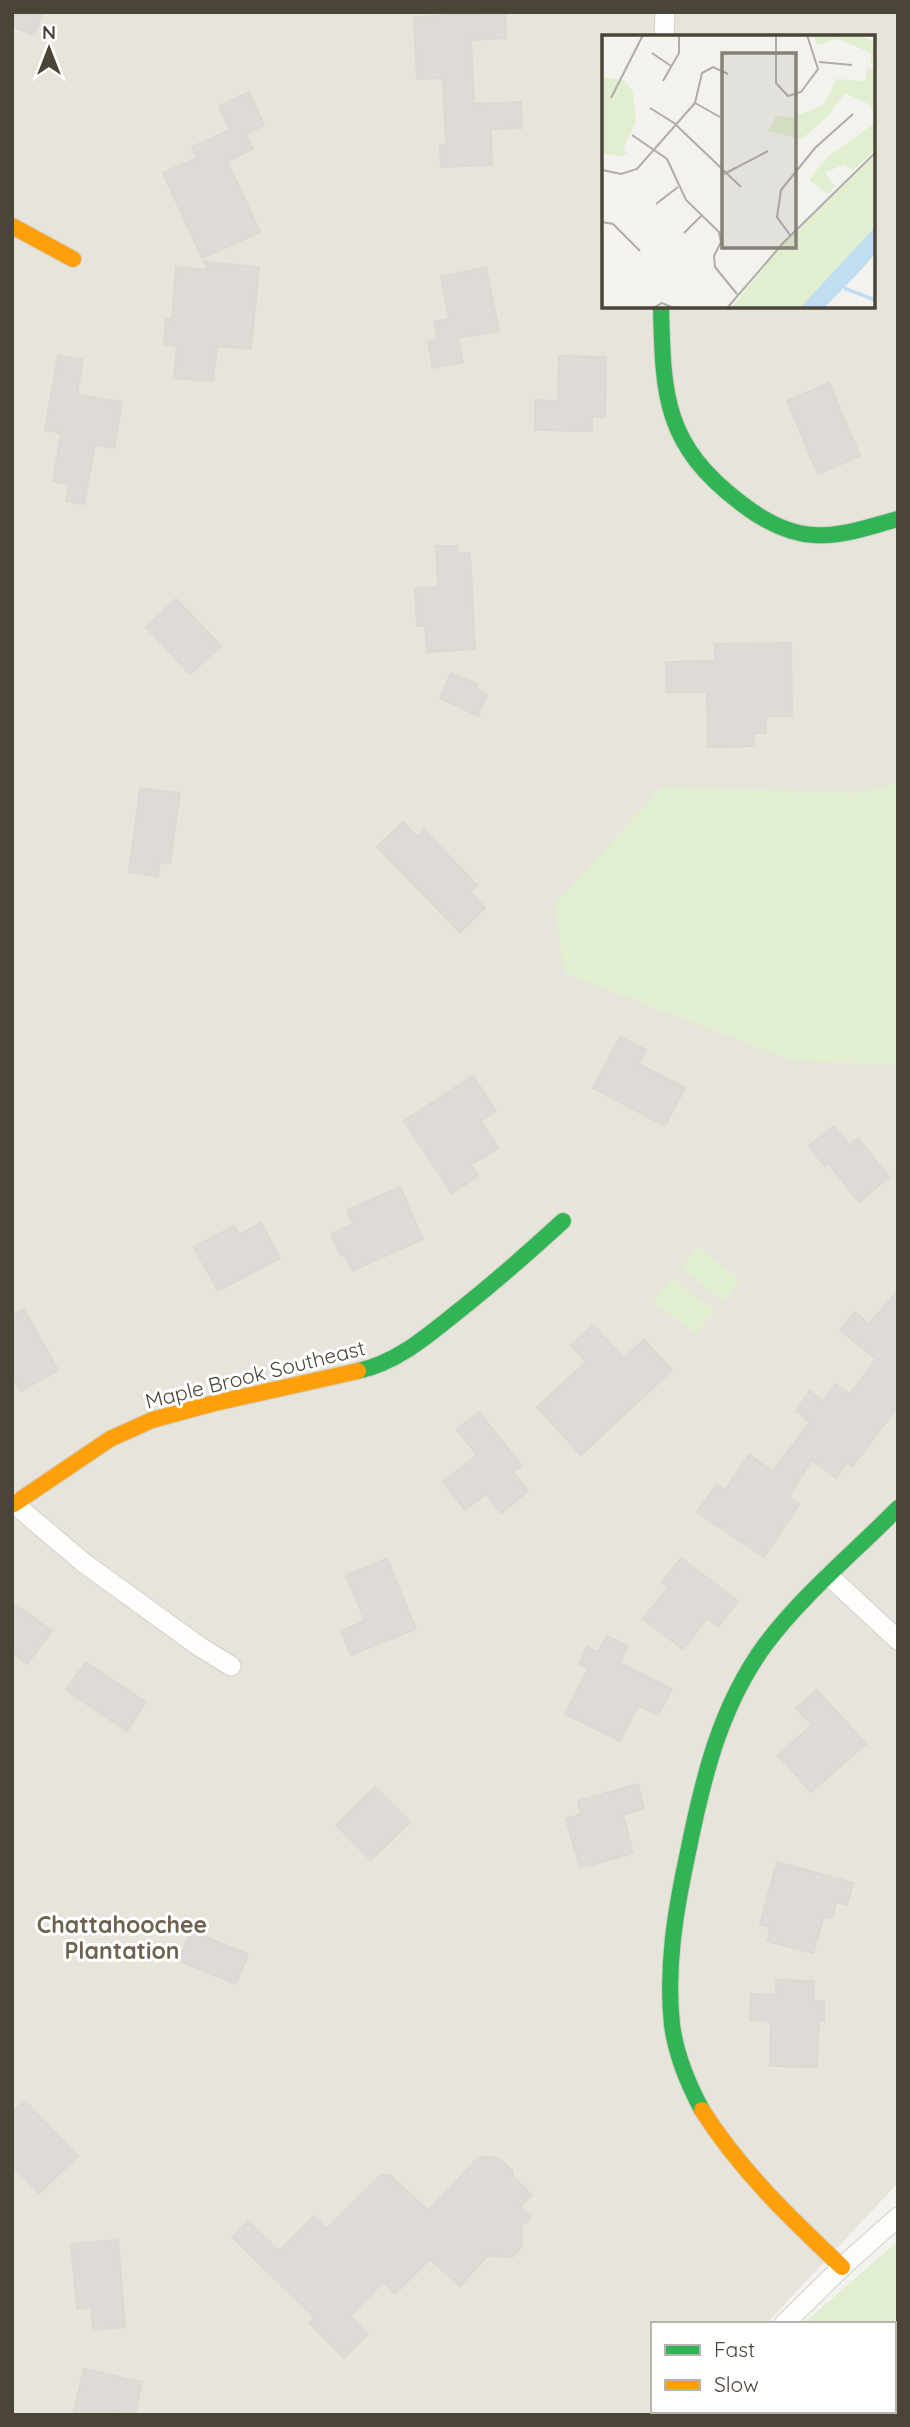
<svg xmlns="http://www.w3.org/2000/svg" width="910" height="2427" font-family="Quicksand,sans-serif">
<rect width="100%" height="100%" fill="#f4f2ee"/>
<path fill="#e7e4dc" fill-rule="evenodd" d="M 12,12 L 898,12 L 898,2183 L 766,2324 L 653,2324 L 653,2411 L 677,2411 L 674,2415 L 12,2415 ZM 604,37 L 873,37 L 873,306 L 604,306 Z"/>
<path fill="#e1eecf" d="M 898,783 L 898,1065 L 793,1061 L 564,973 L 555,904 L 662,787 L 858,793 Z
M 698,1247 L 740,1280 L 723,1301 L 681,1268 Z
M 671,1278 L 715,1311 L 696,1334 L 653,1301 Z
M 898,2241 L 898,2415 L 713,2415 L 716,2411 L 894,2411 L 894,2324 L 803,2324 Z"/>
<path fill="#dedbd6" stroke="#dcd9d4" stroke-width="2" d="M 12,12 L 43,12 L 34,35 L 12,27 Z
M 505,12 L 506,38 L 471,40 L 474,104 L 521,102 L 522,128 L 491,129 L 492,165 L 441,167 L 440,145 L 446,144 L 443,78 L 417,79 L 414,17 Z
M 249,92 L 264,125 L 246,134 L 253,149 L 227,161 L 260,232 L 202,258 L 163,173 L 197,158 L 192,147 L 230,130 L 219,106 Z
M 204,262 L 259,267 L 251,349 L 217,346 L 213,381 L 174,378 L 177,346 L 164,344 L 166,319 L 172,320 L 176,267 L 208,270 Z
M 486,268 L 499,331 L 458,338 L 463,362 L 433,368 L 428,342 L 438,340 L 434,322 L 449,319 L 441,276 Z
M 58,356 L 83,360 L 77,395 L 122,402 L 114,448 L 95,445 L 84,504 L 66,501 L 69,484 L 53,481 L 61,433 L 45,430 Z
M 559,356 L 606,357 L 605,417 L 592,417 L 592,431 L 535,430 L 535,400 L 558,401 Z
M 829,383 L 860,456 L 818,474 L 787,401 Z
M 436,546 L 457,546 L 458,554 L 470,553 L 475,649 L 427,652 L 425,626 L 417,626 L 415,588 L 438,587 Z
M 176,599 L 221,646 L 190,674 L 146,627 Z
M 791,643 L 792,716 L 766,716 L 766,733 L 754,733 L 754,746 L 708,747 L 707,692 L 666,692 L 666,662 L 715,661 L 715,644 Z
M 451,673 L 478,684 L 476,689 L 487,694 L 478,716 L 440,698 Z
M 140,788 L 180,793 L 170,863 L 160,862 L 158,876 L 129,872 Z
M 403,822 L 417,837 L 424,830 L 477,885 L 470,892 L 485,908 L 460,932 L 377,847 Z
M 620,1037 L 646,1050 L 639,1064 L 685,1088 L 665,1126 L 593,1088 Z
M 473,1076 L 496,1111 L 481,1121 L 498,1148 L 471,1165 L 478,1176 L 452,1193 L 404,1121 Z
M 834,1126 L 849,1145 L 858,1138 L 889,1177 L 859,1202 L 828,1163 L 825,1166 L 809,1146 Z
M 400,1187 L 423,1239 L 352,1271 L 345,1255 L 341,1256 L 331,1234 L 353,1224 L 347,1210 Z
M 261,1223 L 280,1258 L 218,1291 L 194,1247 L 234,1226 L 239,1235 Z
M 898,1290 L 898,1406 L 852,1467 L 846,1463 L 836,1478 L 812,1460 L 788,1497 L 799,1504 L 764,1557 L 697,1512 L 717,1484 L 725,1490 L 749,1455 L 773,1471 L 810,1422 L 796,1411 L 810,1391 L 823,1401 L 836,1384 L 850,1394 L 876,1359 L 840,1330 L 855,1312 L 869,1324 Z
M 24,1309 L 58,1370 L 21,1391 L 12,1376 L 12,1316 Z
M 593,1325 L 624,1358 L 644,1340 L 672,1370 L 581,1455 L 537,1407 L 586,1362 L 571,1345 Z
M 479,1412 L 522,1466 L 513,1472 L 528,1491 L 501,1513 L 486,1494 L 465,1510 L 443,1482 L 477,1455 L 457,1430 Z
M 681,1558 L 738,1601 L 718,1627 L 707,1618 L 683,1649 L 643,1619 L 668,1587 L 662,1582 Z
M 387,1559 L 416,1629 L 351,1655 L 341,1631 L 365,1621 L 346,1575 Z
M 12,1602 L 52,1631 L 27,1664 L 12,1652 Z
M 607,1636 L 628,1646 L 620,1663 L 672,1689 L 658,1715 L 638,1705 L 620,1741 L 565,1714 L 588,1669 L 579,1664 L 587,1647 L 598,1652 Z
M 86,1662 L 146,1702 L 127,1731 L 66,1690 Z
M 817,1690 L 866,1744 L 811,1792 L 778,1755 L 812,1725 L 796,1708 Z
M 638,1784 L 644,1808 L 623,1815 L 633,1853 L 580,1868 L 566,1819 L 581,1814 L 578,1801 Z
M 375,1787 L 410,1822 L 371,1860 L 336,1825 Z
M 777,1862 L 853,1883 L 847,1905 L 836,1902 L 832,1918 L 824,1916 L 813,1953 L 767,1941 L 770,1927 L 760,1924 Z
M 191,1931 L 248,1954 L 236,1984 L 179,1961 Z
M 776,1980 L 814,1981 L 814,2001 L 824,2001 L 824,2021 L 819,2020 L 817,2067 L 770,2066 L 771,2021 L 750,2020 L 751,1994 L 776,1995 Z
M 25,2101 L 78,2156 L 39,2193 L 12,2165 L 12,2112 Z
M 479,2157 L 498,2158 L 513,2171 L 513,2177 L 532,2195 L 520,2207 L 531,2217 L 522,2226 L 522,2246 L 512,2257 L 487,2256 L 460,2286 L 430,2259 L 395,2294 L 383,2282 L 350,2316 L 368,2334 L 344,2358 L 309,2323 L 315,2318 L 232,2237 L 248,2221 L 279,2251 L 314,2216 L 327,2229 L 381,2175 L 390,2175 L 428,2211 Z
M 118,2240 L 125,2327 L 93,2330 L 91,2308 L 77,2309 L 71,2244 Z
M 84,2369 L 142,2382 L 135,2415 L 118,2411 L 117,2415 L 73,2415 Z"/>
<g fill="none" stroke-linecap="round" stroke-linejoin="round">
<defs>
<path id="street" d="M 664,37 L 665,12
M 12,1502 L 84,1563 L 200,1647 L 231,1666
M 829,1576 L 898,1640
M 784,2324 L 842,2267 L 898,2217
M 697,2415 L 700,2411"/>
<path id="fast" d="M 661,306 C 663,397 664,445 742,504 C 763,520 787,534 814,535 C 843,537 871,526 898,519
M 358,1371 C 396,1363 426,1337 456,1313 C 493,1284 528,1253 563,1221
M 702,2110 C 688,2084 676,2054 672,2025 C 666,1968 675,1913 687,1857 C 702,1782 719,1708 765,1645 C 803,1594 854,1553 898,1508"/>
<path id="slow" d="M 12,226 L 73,259
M 14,1504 L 110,1439 L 152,1420 L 211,1404 L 358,1371
M 702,2110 C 740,2170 790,2218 842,2267"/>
</defs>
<use href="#street" stroke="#d2d0cb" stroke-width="21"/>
<use href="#fast" stroke="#d3cfc5" stroke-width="18"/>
<use href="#slow" stroke="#d3cfc5" stroke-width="18"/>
<use href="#street" stroke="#fdfdfc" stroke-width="19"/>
<use href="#fast" stroke="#30b455" stroke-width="16"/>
<use href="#slow" stroke="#ff9f0a" stroke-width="16"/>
</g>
<g text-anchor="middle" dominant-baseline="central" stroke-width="6" stroke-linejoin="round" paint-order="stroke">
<g font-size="21" fill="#4b4439" stroke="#fff">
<text transform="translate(255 1374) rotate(-14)">Maple Brook Southeast</text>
</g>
<g font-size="23" font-weight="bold" fill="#6e6250" stroke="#fff">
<text x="122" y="1924">Chattahoochee<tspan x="122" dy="26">Plantation</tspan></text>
</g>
</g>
<g transform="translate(602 35)">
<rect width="273" height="273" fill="#f4f2ee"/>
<path d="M 257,0 L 273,7 L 273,28 L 268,28 L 269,18 L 236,4 L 215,10 L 213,2 ZM 265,33 L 273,34 L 273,81 L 268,70 L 243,58 L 226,81 L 200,104 L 166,96 L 174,81 L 190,82 L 222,70 L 234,44 L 263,46 ZM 0,42 L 22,45 L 31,57 L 34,86 L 22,112 L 25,118 L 18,122 L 0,118 ZM 273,88 L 273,115 L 250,136 L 242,129 L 223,138 L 233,151 L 226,159 L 207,145 L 224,123 ZM 273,120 L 273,198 L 199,273 L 129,273 L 181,209 Z" fill="#e1eecf"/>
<path d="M 273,192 L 273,219 L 260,234 L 222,273 L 198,273 Z" fill="#c0ddf1"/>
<path fill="none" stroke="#c0ddf1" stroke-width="3.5" d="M 242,253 L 273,265"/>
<path fill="none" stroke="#b0aca6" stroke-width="2" d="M 174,0 L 174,48 L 186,61 L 199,57 L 216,34 L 205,0M 50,18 L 69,31M 217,27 L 250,30M 61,46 L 77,18 L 77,0M 9,63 L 41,0M 93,68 L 118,82M 48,73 L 72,88 L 139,152M 30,100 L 65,124 L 84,165 L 117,197 L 119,207 L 112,221 L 113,232 L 135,259M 0,135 L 19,139 L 35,134 L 93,68 L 100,38 L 111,32 L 126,39M 122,139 L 166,116M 54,169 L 76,152M 0,187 L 11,189 L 38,216M 82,198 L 100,180M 188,200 L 175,182 L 179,155 L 213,113 L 251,79M 51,273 L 60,268 L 72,273M 125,273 L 182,207 L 273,118"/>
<path fill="#868178" fill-opacity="0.15" stroke="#868178" stroke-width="3.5" d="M 120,18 L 194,18 L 194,213 L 120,213 Z"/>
<rect width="273" height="273" fill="none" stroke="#4b4439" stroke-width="3.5"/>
</g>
<rect width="910" height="2427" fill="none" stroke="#4b4439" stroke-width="28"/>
<rect x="651" y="2322" width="245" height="91" fill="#ffffff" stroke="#b7b4b0" stroke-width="2"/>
<rect x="665" y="2345" width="35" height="10" fill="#30b455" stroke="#b7b4b0" stroke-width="2"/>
<text x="714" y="2357" font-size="21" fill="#4b4439">Fast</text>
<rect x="665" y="2380" width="35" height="10" fill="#ff9f0a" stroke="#b7b4b0" stroke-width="2"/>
<text x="714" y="2392" font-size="21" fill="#4b4439">Slow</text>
<g transform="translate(49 49)" stroke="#ffffff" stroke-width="5" paint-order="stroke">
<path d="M0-5L12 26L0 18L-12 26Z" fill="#4b4439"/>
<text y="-10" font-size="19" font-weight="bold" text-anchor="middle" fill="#4b4439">N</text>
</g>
</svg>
